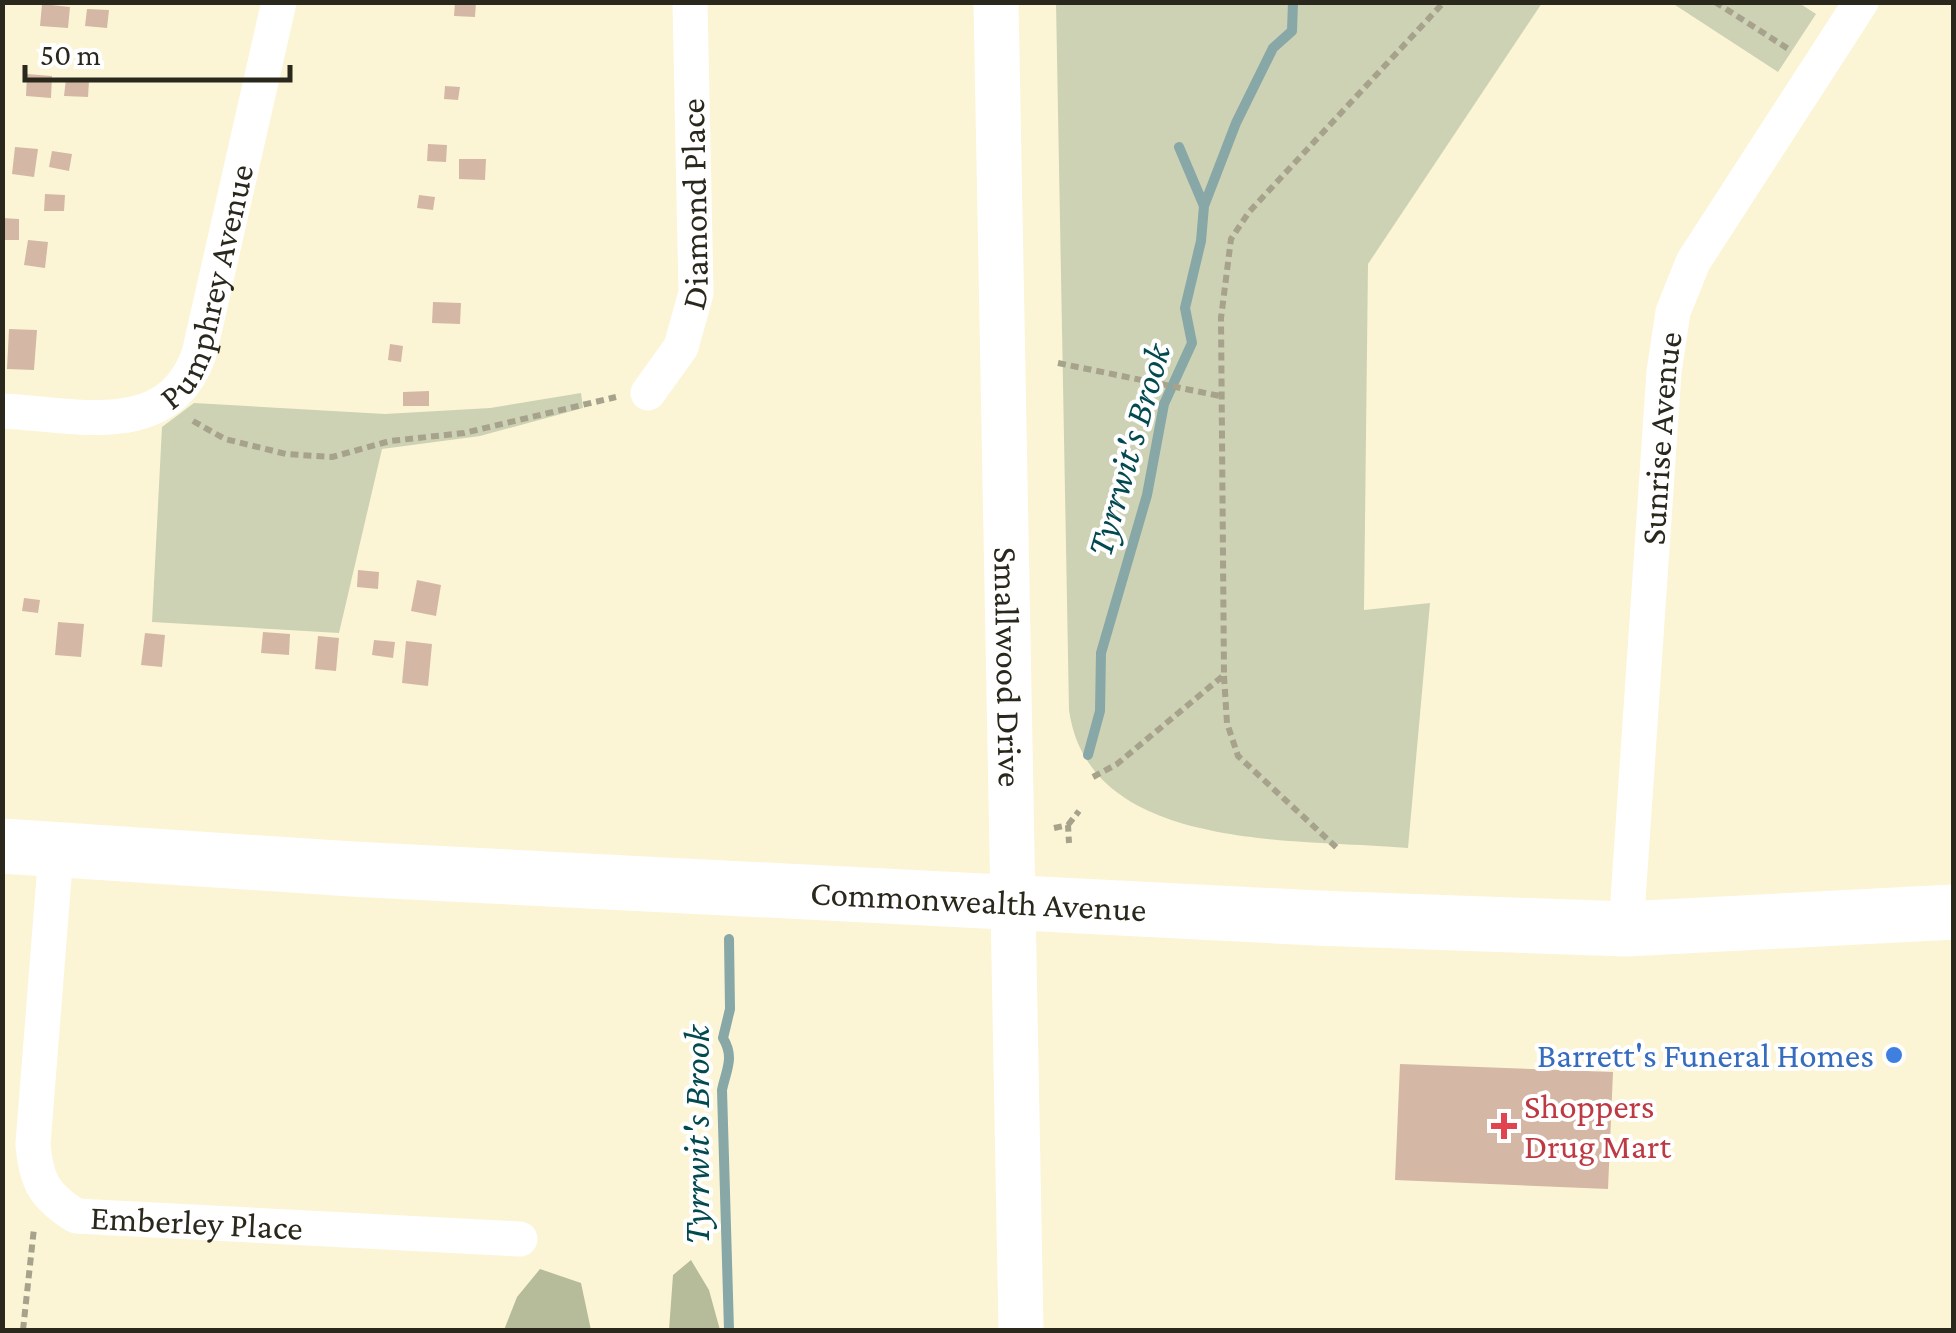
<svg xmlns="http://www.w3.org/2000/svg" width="1956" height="1333" font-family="'Crimson Pro',serif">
<rect width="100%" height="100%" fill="#fbf5d6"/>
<path fill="#cdd2b4" d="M 1056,3 L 1542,3 L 1368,264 L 1364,610 L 1430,603 L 1408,848 C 1299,838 1089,854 1069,710 Z
M 1672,3 L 1799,3 L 1816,14 L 1778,72 Z
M 581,393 L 583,408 L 480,436 L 382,449 L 339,633 L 152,622 L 162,427 L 194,403 L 385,414 L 490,408 Z"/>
<path fill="#b6bc99" d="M 691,1260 L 709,1290 L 720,1330 L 669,1330 L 673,1275 Z
M 540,1269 L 581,1283 L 591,1330 L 504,1330 L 517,1297 Z"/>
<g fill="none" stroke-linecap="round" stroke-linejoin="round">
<path stroke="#88a7a7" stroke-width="10" d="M 1179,147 L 1204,206
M 1088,755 L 1100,711 L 1101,653 L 1147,495 L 1164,404 L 1192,343 L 1185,308 L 1201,241 L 1204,206 L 1236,123 L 1273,48 L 1292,31 L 1293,2
M 729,939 L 730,1009 L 723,1038 C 735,1058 726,1070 722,1090 L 729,1330"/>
</g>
<path fill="#d4b8a5" d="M 455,2 L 476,2 L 475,17 L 454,16 Z
M 42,4 L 70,7 L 68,28 L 40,26 Z
M 87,9 L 109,10 L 107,28 L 85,26 Z
M 27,74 L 52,76 L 51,98 L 26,96 Z
M 66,79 L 89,81 L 88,97 L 64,96 Z
M 445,86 L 460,87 L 458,100 L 444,99 Z
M 428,144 L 447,145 L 446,162 L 427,161 Z
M 15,147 L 38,149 L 34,177 L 12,174 Z
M 52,151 L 72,154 L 69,171 L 49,167 Z
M 459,159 L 486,159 L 485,180 L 459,179 Z
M 45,194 L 65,195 L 64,211 L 44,211 Z
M 419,195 L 435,197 L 433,210 L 417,208 Z
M 2,218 L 19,219 L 19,240 L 2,240 Z
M 28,240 L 48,242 L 45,268 L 24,265 Z
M 433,302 L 461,303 L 460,324 L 432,323 Z
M 9,329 L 37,330 L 34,370 L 7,369 Z
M 390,344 L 403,346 L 401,362 L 388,360 Z
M 429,391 L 429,406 L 403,406 L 403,392 Z
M 358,570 L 379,572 L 378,589 L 357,587 Z
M 417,580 L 441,585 L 436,616 L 411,611 Z
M 24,598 L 40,600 L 38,613 L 22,611 Z
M 58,622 L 84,624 L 81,657 L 55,655 Z
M 263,632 L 290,634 L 289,655 L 261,653 Z
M 145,633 L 165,635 L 162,667 L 141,665 Z
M 318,636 L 339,638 L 336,671 L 315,669 Z
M 374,640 L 395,642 L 393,658 L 372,655 Z
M 406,641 L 432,644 L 428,686 L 402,683 Z
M 1400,1064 L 1613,1072 L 1608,1189 L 1395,1180 Z"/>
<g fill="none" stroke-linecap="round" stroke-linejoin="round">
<path stroke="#a7a28b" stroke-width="6" stroke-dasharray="8 5" stroke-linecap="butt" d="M 1715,2 L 1790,50
M 1058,363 L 1220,396
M 193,421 L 225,439 L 286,454 L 332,457 L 390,441 L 464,433 L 616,397
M 1224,676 L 1227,723 L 1238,756 L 1337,848
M 1093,777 L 1117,764 L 1224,675 L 1221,318 L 1231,239 L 1249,212 L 1444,2
M 1068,825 L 1079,811
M 1054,828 L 1068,825 L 1069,843
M 23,1330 L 34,1228"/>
<g stroke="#fff" stroke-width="35">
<path id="s1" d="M 648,393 L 681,347 L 696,293 L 690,2"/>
<path id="s2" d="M 2,411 C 76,414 168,442 199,354 L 279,2"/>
<path id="s3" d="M 56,852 L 33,1144 C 36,1181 44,1196 76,1216 L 520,1239"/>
<path id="s4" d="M 1626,929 L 1664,372 L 1673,312 L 1693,262 L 1861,2"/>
</g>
<path stroke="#fff" stroke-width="45" id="s5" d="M 996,2 L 1021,1330"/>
<path stroke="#fff" stroke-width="55" id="s6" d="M 2,846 L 352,869 L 1317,918 L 1626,929 L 1954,912"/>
</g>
<circle fill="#3f7fe0" stroke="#fff" stroke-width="4" cx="1894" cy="1055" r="10"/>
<path fill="#e0444e" stroke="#fff" stroke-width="4" d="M1499 1111h10v10h10v10h-10v10h-10v-10h-10v-10h10z"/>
<g text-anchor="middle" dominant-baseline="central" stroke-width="8" stroke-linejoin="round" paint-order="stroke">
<g font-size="35" fill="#2a281c" stroke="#fff">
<text stroke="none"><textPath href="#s1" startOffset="202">Diamond Place</textPath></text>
<text stroke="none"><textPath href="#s2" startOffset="292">Pumphrey Avenue</textPath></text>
<text stroke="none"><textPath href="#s4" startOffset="492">Sunrise Avenue</textPath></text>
<text stroke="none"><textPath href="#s5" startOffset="665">Smallwood Drive</textPath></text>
<text stroke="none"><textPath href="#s6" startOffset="978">Commonwealth Avenue</textPath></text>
<text stroke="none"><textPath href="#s3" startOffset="502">Emberley Place</textPath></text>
</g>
<g font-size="35" fill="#366cbe" stroke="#fff" text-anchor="end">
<text x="1874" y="1055">Barrett's Funeral Homes</text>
</g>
<g font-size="35" fill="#be3a42" stroke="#fff" text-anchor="start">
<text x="1524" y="1106">Shoppers<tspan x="1524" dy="40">Drug Mart</tspan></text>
</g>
<g font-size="38" font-style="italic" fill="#034a50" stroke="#fff">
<text transform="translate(1128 450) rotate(-74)">Tyrrwit's Brook</text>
<text transform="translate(696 1135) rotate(-90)">Tyrrwit's Brook</text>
</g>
</g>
<rect width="1956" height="1333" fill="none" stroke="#2a281c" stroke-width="10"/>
<path d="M25 65v15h265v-15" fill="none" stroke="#2a281c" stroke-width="5"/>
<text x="40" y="65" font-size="30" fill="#2a281c" stroke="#ffffff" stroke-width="8" paint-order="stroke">50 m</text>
</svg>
